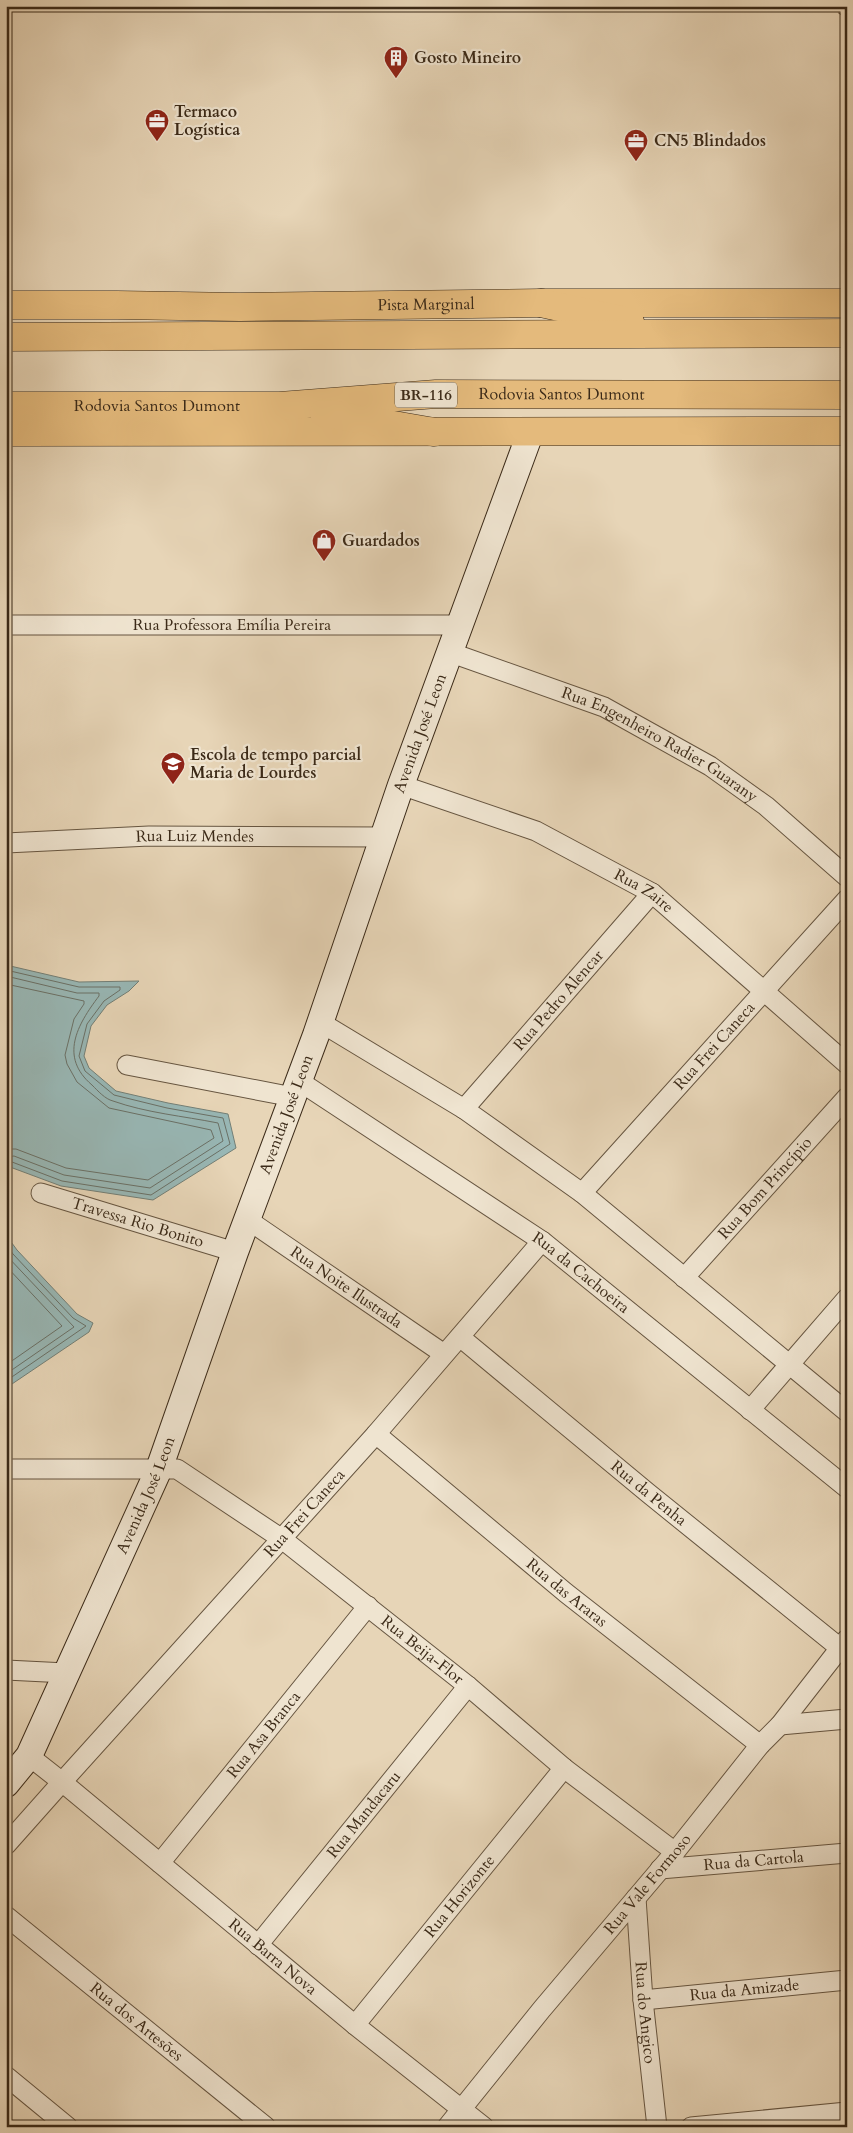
<svg xmlns="http://www.w3.org/2000/svg" width="853" height="2133" font-family="Cardo,serif">
<rect width="100%" height="100%" fill="#e7d5b7"/>
<filter id="stains"><feTurbulence type="fractalNoise" baseFrequency=".004" numOctaves="4"/><feColorMatrix values="0 0 0 0 .2 0 0 0 0 .09 0 0 0 0 .02 0 0 0 .5 -.17"/></filter>
<radialGradient id="worn" r=".72"><stop offset=".6" stop-color="#630" stop-opacity="0"/><stop offset="1" stop-color="#630" stop-opacity=".3"/></radialGradient>
<path fill="#98b7b5" stroke="#737f76" d="M 6,965 L 79,982 L 139,981 L 129,991 L 107,1005 L 91,1026 L 84,1056 L 89,1068 L 116,1091 L 168,1103 L 228,1114 L 236,1148 L 153,1200 L 61,1186 L 10,1167 L 6,1176 Z
M 6,1235 L 17,1250 L 77,1314 L 93,1323 L 89,1332 L 9,1386 L 6,1386 Z"/>
<g fill="none" stroke-linecap="round" stroke-linejoin="round">
<path stroke="#6a7066" stroke-width="1" d="M 6,970 L 79,987 L 120,987 L 120,990 L 104,1001 L 87,1024 L 79,1056 L 85,1071 L 114,1095 L 167,1108 L 223,1118 L 230,1144 L 151,1195 L 62,1181 L 12,1162 L 6,1164
M 6,976 L 77,993 L 99,993 L 99,996 C 77,1025 59,1057 92,1085 C 98,1091 105,1099 113,1101 C 147,1113 183,1116 218,1123 L 223,1141 L 150,1188 L 64,1175 L 14,1156 L 6,1157
M 6,984 L 84,1001 L 84,1004 L 74,1019 L 65,1055 L 67,1064 L 77,1082 L 109,1108 L 211,1130 L 214,1138 L 148,1180 L 66,1168 L 16,1149 L 6,1149
M 6,1244 L 13,1254 L 73,1318 L 86,1326 L 6,1381
M 6,1255 L 74,1327 L 6,1374
M 6,1266 L 62,1326 L 6,1365"/>
<defs>
<g id="minor">
<path d="M 846,6 L 847,6"/>
<path id="s1" d="M 6,625 L 459,625"/>
<path id="s2" d="M 449,652 L 604,707 L 710,766 L 766,806 L 847,877"/>
<path id="s3" d="M 401,785 L 536,831 L 652,893 L 847,1064"/>
<path id="s4" d="M 6,843 L 149,836 L 383,837"/>
<path d="M 320,1022 L 464,1109 L 582,1193 L 847,1412"/>
<path d="M 127,1065 L 293,1097"/>
<path id="s5" d="M 299,1081 L 542,1241 L 847,1488"/>
<path id="s6" d="M 464,1109 L 652,893"/>
<path id="s7" d="M 41,1193 L 235,1252"/>
<path id="s8" d="M 582,1193 L 847,899"/>
<path id="s9" d="M 248,1220 L 444,1354"/>
<path id="s10" d="M 684,1278 L 847,1097"/>
<path id="s11" d="M 460,1337 L 648,1493 L 840,1648"/>
<path d="M 750,1410 L 847,1298"/>
<path id="s12" d="M 376,1434 L 566,1593 L 760,1745"/>
<path id="s13" d="M 6,1469 L 177,1469 L 282,1539 L 468,1686 L 564,1768 L 675,1852"/>
<path d="M 6,1670 L 66,1673"/>
<path d="M 780,1725 L 847,1719"/>
<path id="s14" d="M 29,1756 L 62,1782 L 376,1434 L 542,1241"/>
<path id="s15" d="M 6,1845 L 62,1782 L 355,2025 L 484,2127"/>
<path id="s16" d="M 160,1863 L 368,1606"/>
<path id="s17" d="M 660,1869 L 847,1853"/>
<path id="s18" d="M 636,1898 L 643,2000 L 657,2127"/>
<path id="s19" d="M 6,1916 L 266,2127"/>
<path id="s20" d="M 258,1945 L 468,1686"/>
<path id="s21" d="M 643,2000 L 847,1980"/>
<path id="s22" d="M 355,2025 L 564,1768"/>
<path d="M 6,2076 L 68,2127"/>
<path id="s23" d="M 447,2127 L 542,2009 L 675,1852 L 760,1745 L 780,1725 L 847,1639"/>
<path d="M 691,2127 L 847,2112"/>
</g>
<g id="secondary">
<path id="s24" d="M 6,1784 L 29,1756 L 159,1469 L 235,1252 L 316,1035 L 401,785 L 531,431"/>
</g>
<g id="primary">
<path id="s25" d="M 6,305 L 117,305 L 240,307 L 541,303 L 847,303"/>
<path d="M 6,432 L 847,431"/>
</g>
<g id="trunk">
<path d="M 541,303 L 630,322"/>
<path d="M 6,337 L 847,333"/>
<path id="s26" d="M 6,406 L 280,406 L 436,394 L 847,395"/>
<path d="M 324,413 L 434,432"/>
</g>
</defs>
<use href="#minor" stroke="#665540" stroke-width="21"/>
<use href="#secondary" stroke="#3b2a18" stroke-width="28"/>
<use href="#primary" stroke="#3b2a18" stroke-width="29"/>
<use href="#trunk" stroke="#3b2a18" stroke-width="29"/>
<use href="#minor" stroke="#efe4d0" stroke-width="19"/>
<use href="#secondary" stroke="#efe4d0" stroke-width="26"/>
<use href="#primary" stroke="#e4ba7c" stroke-width="28"/>
<use href="#trunk" stroke="#e4ba7c" stroke-width="28"/>
</g>
<defs>
<symbol id="building-pin" viewBox="-11 -11 22 30"><path d="M0 17L-7.5 6A9.5 9.5 0 1 1 7.5 6Z" fill="#8f2418" stroke="#efe4d0"/><path d="M-4-6H4V6H1V3H-1V6H-4ZM-2.5-4.3h1.7v1.8h-1.7ZM.8-4.3h1.7v1.8H.8ZM-2.5-1h1.7V.8h-1.7ZM.8-1h1.7V.8H.8Z" fill="#fff"/></symbol>
<symbol id="office-pin" viewBox="-11 -11 22 30"><path d="M0 17L-7.5 6A9.5 9.5 0 1 1 7.5 6Z" fill="#8f2418" stroke="#efe4d0"/><path d="M-6-3h4V-5.5h4V-3h4V5H-6ZM-1-4.5V-3h2v-1.5ZM-6 0V1H6V0Z" fill="#fff"/></symbol>
<symbol id="shop-pin" viewBox="-11 -11 22 30"><path d="M0 17L-7.5 6A9.5 9.5 0 1 1 7.5 6Z" fill="#8f2418" stroke="#efe4d0"/><path d="M-5-2.5h2.3a2.7 3.5 0 0 1 5.4 0H5L5.5 6h-11ZM-1.5-2.5h3a1.5 2.3 0 0 0-3 0Z" fill="#fff"/></symbol>
<symbol id="school-pin" viewBox="-11 -11 22 30"><path d="M0 17L-7.5 6A9.5 9.5 0 1 1 7.5 6Z" fill="#8f2418" stroke="#efe4d0"/><path d="M0-5L7-2L0 1L-7-2ZM-4 1L0 2.5L4 1V4Q0 6-4 4Z" fill="#fff"/></symbol>
</defs>
<g fill-rule="evenodd">
<use href="#building-pin" x="382" y="44" width="28" height="38"/>
<use href="#office-pin" x="143" y="107" width="28" height="38"/>
<use href="#office-pin" x="622" y="127" width="28" height="38"/>
<use href="#shop-pin" x="310" y="527" width="28" height="38"/>
<use href="#school-pin" x="159" y="750" width="28" height="38"/>
</g>
<g text-anchor="middle" dominant-baseline="central" stroke-width="4.5" stroke-linejoin="round" paint-order="stroke">
<rect fill="#efe4d0" stroke="#71624f" stroke-width="1" x="395" y="382.5" width="62" height="25" rx="4"/>
<g font-size="15" font-weight="bold" fill="#3b2a18">
<text x="426" y="395">BR-116</text>
</g>
<g font-size="16" font-weight="bold" fill="#3b2a18" stroke="#efe4d0" text-anchor="start">
<text x="414" y="58">Gosto Mineiro</text>
<text x="174" y="112">Termaco<tspan x="174" dy="18">Logística</tspan></text>
<text x="654" y="141">CN5 Blindados</text>
<text x="342" y="541">Guardados</text>
<text x="190" y="755">Escola de tempo parcial<tspan x="190" dy="18">Maria de Lourdes</tspan></text>
</g>
<g font-size="16" fill="#3b2a18" stroke="#efe4d0">
<text stroke="none"><textPath href="#s25" startOffset="420">Pista Marginal</textPath></text>
<text stroke="none"><textPath href="#s26" startOffset="556">Rodovia Santos Dumont</textPath></text>
<text stroke="none"><textPath href="#s26" startOffset="151">Rodovia Santos Dumont</textPath></text>
<text stroke="none"><textPath href="#s1" startOffset="226">Rua Professora Emília Pereira</textPath></text>
<text stroke="none"><textPath href="#s24" startOffset="1132">Avenida José Leon</textPath></text>
<text stroke="none"><textPath href="#s2" startOffset="231">Rua Engenheiro Radier Guarany</textPath></text>
<text stroke="none"><textPath href="#s4" startOffset="189">Rua Luiz Mendes</textPath></text>
<text stroke="none"><textPath href="#s3" startOffset="266">Rua Zaire</textPath></text>
<text stroke="none"><textPath href="#s6" startOffset="144">Rua Pedro Alencar</textPath></text>
<text stroke="none"><textPath href="#s8" startOffset="198">Rua Frei Caneca</textPath></text>
<text stroke="none"><textPath href="#s24" startOffset="728">Avenida José Leon</textPath></text>
<text stroke="none"><textPath href="#s10" startOffset="121">Rua Bom Princípio</textPath></text>
<text stroke="none"><textPath href="#s7" startOffset="101">Travessa Rio Bonito</textPath></text>
<text stroke="none"><textPath href="#s5" startOffset="341">Rua da Cachoeira</textPath></text>
<text stroke="none"><textPath href="#s9" startOffset="119">Rua Noite Ilustrada</textPath></text>
<text stroke="none"><textPath href="#s11" startOffset="245">Rua da Penha</textPath></text>
<text stroke="none"><textPath href="#s24" startOffset="322">Avenida José Leon</textPath></text>
<text stroke="none"><textPath href="#s14" startOffset="404">Rua Frei Caneca</textPath></text>
<text stroke="none"><textPath href="#s12" startOffset="248">Rua das Araras</textPath></text>
<text stroke="none"><textPath href="#s13" startOffset="476">Rua Beija-Flor</textPath></text>
<text stroke="none"><textPath href="#s16" startOffset="165">Rua Asa Branca</textPath></text>
<text stroke="none"><textPath href="#s20" startOffset="168">Rua Mandacaru</textPath></text>
<text stroke="none"><textPath href="#s17" startOffset="94">Rua da Cartola</textPath></text>
<text stroke="none"><textPath href="#s23" startOffset="315">Rua Vale Formoso</textPath></text>
<text stroke="none"><textPath href="#s22" startOffset="166">Rua Horizonte</textPath></text>
<text stroke="none"><textPath href="#s15" startOffset="358">Rua Barra Nova</textPath></text>
<text stroke="none"><textPath href="#s21" startOffset="102">Rua da Amizade</textPath></text>
<text stroke="none"><textPath href="#s18" startOffset="115">Rua do Angico</textPath></text>
<text stroke="none"><textPath href="#s19" startOffset="168">Rua dos Artesões</textPath></text>
</g>
</g>
<rect width="853" height="2133" fill="none" stroke="#e7d5b7" stroke-width="25"/>
<rect x="8" y="8" width="838" height="2118" fill="none" stroke="#3b2a18" stroke-width="2.5"/>
<rect x="12" y="12" width="828" height="2108" fill="none" stroke="#3b2a18"/>
<rect width="100%" height="100%" filter="url(#stains)"/>
<rect width="100%" height="100%" fill="url(#worn)"/>
</svg>
